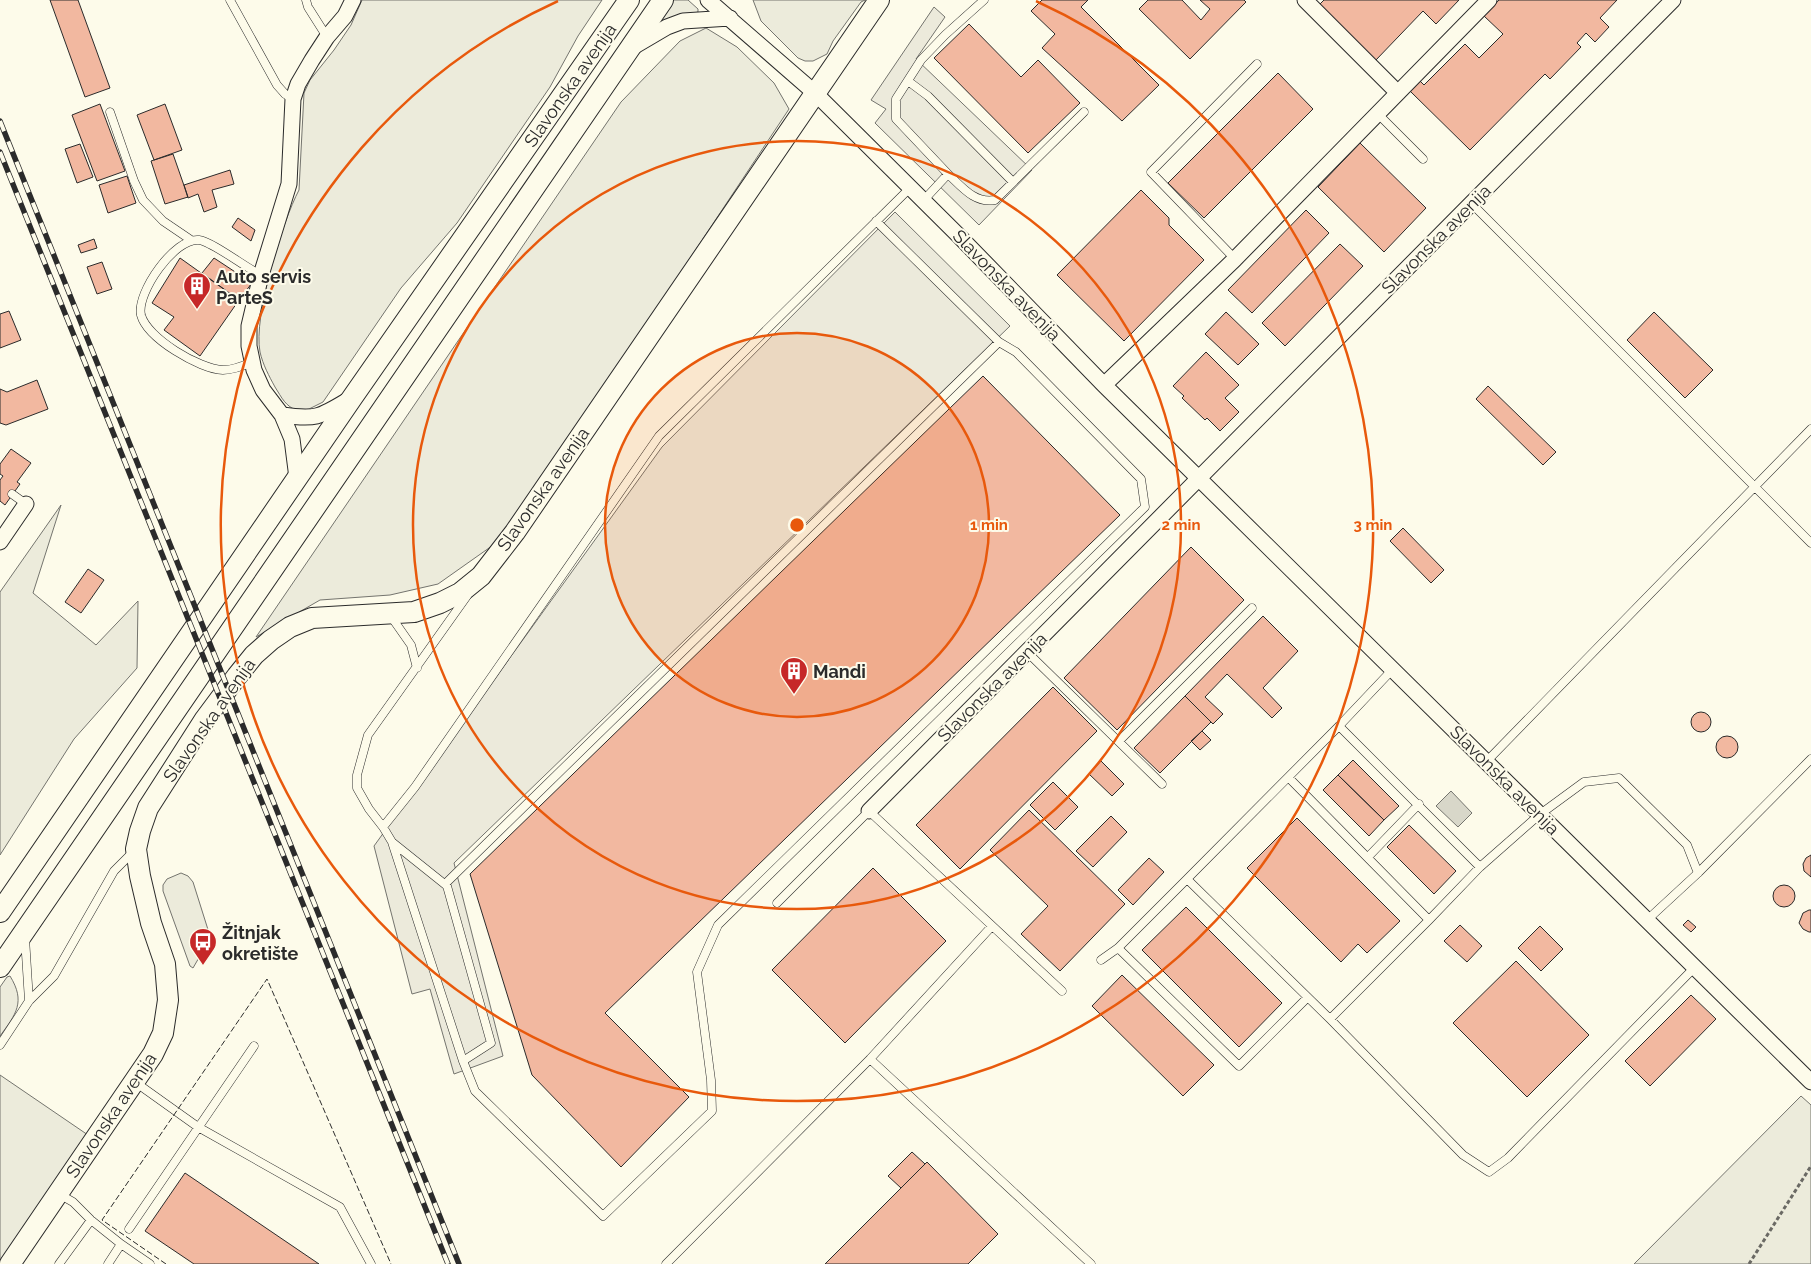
<svg xmlns="http://www.w3.org/2000/svg" width="1811" height="1264" font-family="Raleway,sans-serif">
<rect width="100%" height="100%" fill="#fdfbea"/>
<path fill="#ecebdb" stroke="#74746e" d="M 362,0 L 602,0 L 578,36 L 550,87 L 457,223 L 401,288 L 323,402 L 309,409 L 298,411 C 285,406 282,398 275,387 C 269,376 263,365 260,352 C 253,317 282,222 299,190 L 304,93 L 310,80 L 334,50 L 351,25 Z
M 672,0 L 688,0 L 698,9 L 698,12 L 663,22 L 660,20 Z
M 753,0 L 865,0 L 861,2 L 833,41 L 827,54 L 813,61 L 805,61 L 798,58 L 761,21 Z
M 706,28 L 737,47 L 774,83 L 789,109 L 506,536 L 438,584 L 390,595 L 320,600 L 256,637 L 621,102 L 680,41 Z
M 61,505 L 33,593 L 96,645 L 138,601 L 137,668 L 74,739 L 0,855 L 0,592 Z
M 181,873 L 188,876 L 193,882 L 210,936 L 208,942 L 193,968 L 190,966 L 163,891 L 163,885 L 167,879 Z
M 10,976 C 26,1002 16,1014 0,1036 L 0,987 L 7,977 Z
M 0,1075 L 88,1135 L 0,1262 Z
M 1801,1096 L 1811,1105 L 1811,1264 L 1634,1264 Z"/>
<path fill="#eceadb" stroke="#74746e" d="M 934,7 L 945,17 L 916,59 L 1032,170 L 979,225 L 875,123 L 886,109 L 871,100 Z
M 895,212 L 1010,326 L 454,863 L 503,1056 L 454,1074 L 430,989 L 412,994 L 374,846 L 662,447 Z"/>
<path fill="#d8d7c9" stroke="#74746e" d="M 1451,791 L 1472,813 L 1458,827 L 1436,806 Z"/>
<path fill="#f2b8a0" stroke="#2b2b2b" d="M 50,0 L 78,0 L 110,88 L 85,97 Z
M 1042,0 L 1088,0 L 1081,7 L 1159,85 L 1122,121 L 1042,48 L 1055,34 L 1031,11 Z
M 1148,0 L 1182,0 L 1201,20 L 1210,9 L 1200,0 L 1244,0 L 1246,2 L 1190,59 L 1139,9 Z
M 1324,0 L 1459,0 L 1436,24 L 1423,11 L 1375,61 L 1318,6 Z
M 1499,0 L 1617,0 L 1600,18 L 1609,27 L 1595,42 L 1586,33 L 1577,43 L 1581,47 L 1550,79 L 1545,74 L 1470,150 L 1410,91 L 1420,81 L 1424,85 L 1465,44 L 1479,58 L 1503,34 L 1484,16 Z
M 969,24 L 1021,77 L 1038,60 L 1080,103 L 1028,153 L 934,58 Z
M 1278,73 L 1313,109 L 1204,218 L 1168,183 Z
M 100,104 L 125,171 L 97,181 L 72,115 Z
M 165,104 L 182,150 L 154,160 L 137,115 Z
M 1360,143 L 1426,208 L 1384,252 L 1318,187 Z
M 80,144 L 93,177 L 77,183 L 65,149 Z
M 173,154 L 188,197 L 165,204 L 151,161 Z
M 230,170 L 234,184 L 212,190 L 217,207 L 204,212 L 198,194 L 188,198 L 184,185 Z
M 127,176 L 136,203 L 108,213 L 99,185 Z
M 1141,190 L 1169,218 L 1169,225 L 1204,260 L 1124,341 L 1057,275 Z
M 1306,210 L 1329,233 L 1252,313 L 1228,290 Z
M 238,218 L 255,230 L 251,241 L 232,227 Z
M 94,239 L 97,248 L 81,253 L 78,245 Z
M 1340,244 L 1363,266 L 1285,346 L 1262,323 Z
M 180,258 L 239,300 L 200,356 L 164,330 L 174,317 L 152,303 Z
M 214,258 L 252,283 L 239,300 L 202,273 Z
M 102,262 L 112,289 L 97,294 L 87,267 Z
M 9,311 L 21,340 L 0,348 L 0,314 Z
M 1226,312 L 1259,344 L 1238,365 L 1205,334 Z
M 1654,312 L 1713,370 L 1685,398 L 1627,340 Z
M 1206,352 L 1239,385 L 1225,398 L 1239,412 L 1220,431 L 1207,418 L 1205,420 L 1182,398 L 1184,396 L 1173,386 Z
M 983,376 L 1120,515 L 605,1013 L 689,1097 L 621,1167 L 532,1075 L 470,874 Z
M 37,380 L 48,409 L 6,425 L 0,423 L 0,389 L 7,392 Z
M 1488,386 L 1556,452 L 1543,465 L 1476,399 Z
M 11,449 L 31,463 L 17,482 L 20,484 L 5,505 L 0,501 L 0,480 L 3,476 L 0,474 L 0,464 Z
M 1403,528 L 1444,570 L 1431,583 L 1390,541 Z
M 1191,547 L 1244,600 L 1117,730 L 1064,678 Z
M 88,569 L 104,580 L 81,613 L 65,602 Z
M 1263,616 L 1298,651 L 1263,688 L 1282,708 L 1272,718 L 1227,674 L 1205,697 L 1223,714 L 1213,724 L 1185,696 Z
M 1053,687 L 1097,731 L 960,869 L 916,825 Z
M 1185,696 L 1211,722 L 1160,773 L 1134,748 Z
M1691 722a10 10 0 1 1 20 0a10 10 0 1 1-20 0Z
M 1202,731 L 1211,740 L 1200,750 L 1191,741 Z
M1716 747a11 11 0 1 1 22 0a11 11 0 1 1-22 0Z
M 1353,760 L 1399,806 L 1384,820 L 1338,775 Z
M 1101,761 L 1124,784 L 1112,796 L 1089,774 Z
M 1338,775 L 1384,820 L 1369,836 L 1323,790 Z
M 1053,782 L 1078,807 L 1055,830 L 1030,805 Z
M 1029,810 L 1125,904 L 1060,971 L 1021,934 L 1048,906 L 990,850 Z
M 1111,816 L 1127,832 L 1093,867 L 1076,851 Z
M 1297,818 L 1400,921 L 1367,953 L 1358,944 L 1341,962 L 1247,868 Z
M 1409,825 L 1456,871 L 1434,894 L 1387,847 Z
M 1811,855 L 1811,877 L 1804,871 L 1803,864 L 1806,858 Z
M 1149,858 L 1164,872 L 1133,905 L 1118,890 Z
M 873,868 L 946,941 L 845,1043 L 772,970 Z
M1773 896a11 11 0 1 1 22 0a11 11 0 1 1-22 0Z
M 1186,907 L 1282,1003 L 1239,1047 L 1142,950 Z
M 1809,910 L 1811,910 L 1811,932 L 1809,932 L 1803,929 L 1799,923 L 1803,913 Z
M 1688,920 L 1696,927 L 1691,932 L 1683,925 Z
M 1460,925 L 1482,946 L 1467,962 L 1444,941 Z
M 1540,926 L 1563,949 L 1541,971 L 1518,948 Z
M 1516,961 L 1589,1035 L 1527,1097 L 1453,1023 Z
M 1122,975 L 1214,1065 L 1183,1096 L 1092,1006 Z
M 1691,995 L 1716,1019 L 1650,1086 L 1625,1061 Z
M 912,1152 L 925,1164 L 901,1188 L 888,1176 Z
M 927,1162 L 998,1234 L 968,1264 L 825,1264 Z
M 185,1173 L 319,1264 L 194,1264 L 145,1231 Z"/>
<g fill="none" stroke-linecap="round" stroke-linejoin="round">
<defs>
<path id="lane" d="M 230,0 L 277,85 L 285,94 L 293,99
M 306,0 L 308,7 L 327,37
M 908,81 L 928,96 L 1013,182
M 110,112 L 134,181 L 143,200 L 163,221 L 191,240
M 1377,113 L 1423,159
M 948,174 L 896,119 L 896,99 L 921,60 L 945,35 L 984,0
M 923,201 L 948,174 C 962,187 975,204 995,200 L 1084,112
M 1471,203 L 1811,543
M 1235,259 L 1151,172 L 1257,64
M 252,362 C 243,366 233,370 223,370 C 199,369 147,338 141,315 C 136,293 175,237 199,240 C 213,242 246,268 261,275
M 12,494 L 26,504
M 467,596 L 368,735 L 357,775 L 357,788 L 369,809 L 383,827 L 415,787 L 659,436 L 910,188
M 390,615 L 411,645 L 417,668
M 1027,652 L 1162,784
M 1393,669 L 1339,726 L 1187,879 L 1330,1019 L 1463,1155 L 1489,1172 L 1508,1158 L 1694,968
M 1339,726 L 1480,867
M 1119,741 L 1252,608
M 1487,761 L 1811,429
M 1289,778 L 1429,920
M 383,827 L 392,842 L 447,886 L 491,1043 L 463,1061
M 392,842 L 463,1061 L 475,1091 L 603,1216 L 712,1111 L 711,1080 L 697,972 L 718,925 L 1145,507 L 1141,479 L 1016,352 L 999,342 L 876,221
M 1368,857 L 1419,804
M 445,884 L 999,342
M 777,903 L 869,811 L 1062,991
M 1646,921 L 1698,873 L 1811,759
M 25,938 L 29,1001
M 1118,948 L 1239,1066 L 1307,998
M 1101,960 L 1118,948 L 1187,879
M 1330,1019 L 1429,920 L 1480,867 L 1539,815 L 1584,782 L 1619,778 L 1687,845 L 1698,873
M 0,1045 L 29,1001 L 54,976 L 114,871 L 133,852
M 870,1059 L 1091,1264
M 135,1082 L 198,1127 L 340,1207 L 371,1264
M 59,1194 L 73,1202 L 91,1220 L 121,1244
M 129,1229 L 254,1046
M 59,1264 L 91,1220
M 108,1264 L 121,1244 L 150,1264
M 666,1264 L 870,1059 L 992,926"/>
<path id="street" d="M 708,0 L 815,93 L 959,236 L 1104,385 L 1811,1082
M 1305,0 L 1398,93
M 633,47 L 667,27 L 683,21 L 730,18
M 1104,385 L 1235,259 L 1489,0
M 282,415 C 316,420 320,417 348,400
M 297,478 L 292,439 L 282,415 L 263,390 L 254,370 L 249,346 L 249,326 L 261,275 L 289,184 L 293,99 L 298,84 L 312,60 L 327,37 L 345,16 L 353,0
M 0,542 L 26,504
M 869,811 L 1673,0"/>
<path id="secondary" d="M 0,912 L 352,398 L 629,0
M 0,967 L 663,0
M 10,1264 L 153,1054 L 163,1033 L 168,1000 L 165,964 L 151,923 L 140,876 L 136,849 L 140,831 L 148,808 L 205,719 L 237,676 L 254,655 L 271,640 L 290,627 L 312,618 L 414,612 L 440,603 L 460,593 L 481,576 L 515,532 L 879,0"/>
</defs>
<use href="#lane" stroke="#2b2b2b" stroke-width="9"/>
<use href="#street" stroke="#2b2b2b" stroke-width="17"/>
<use href="#secondary" stroke="#2b2b2b" stroke-width="22"/>
<path stroke="#6a6964" stroke-width="3" stroke-dasharray="4 2.5" stroke-linecap="butt" d="M 1749,1264 L 1811,1166"/>
<use href="#lane" stroke="#fdfbea" stroke-width="8"/>
<use href="#street" stroke="#fdfbea" stroke-width="15"/>
<use href="#secondary" stroke="#fdfbea" stroke-width="20"/>
<defs>
<path id="rail" d="M 0,121 L 459,1264
M 0,152 L 448,1264"/>
</defs>
<use href="#rail" stroke="#2b2b2b" stroke-width="5.5"/>
<use href="#rail" stroke="#fdfbea" stroke-width="4" stroke-dasharray="11" stroke-linecap="butt"/>
<path stroke="#2b2b2b" stroke-width="1" stroke-dasharray="6 2.5" stroke-linecap="butt" d="M 166,1264 L 102,1220 L 267,979 L 391,1264"/>
</g>
<circle cx="797" cy="525" r="192" fill="#e8590c" fill-opacity=".12"/>
<g fill="none" stroke="#e8590c" stroke-width="2.5">
<circle cx="797" cy="525" r="192"/>
<circle cx="797" cy="525" r="384"/>
<path d="M1036 1A576 576 0 1 1 558 1"/>
</g>
<defs>
<symbol id="building-pin" viewBox="-11 -11 22 30"><path d="M0 17L-7.5 6A9.5 9.5 0 1 1 7.5 6Z" fill="#c62828" stroke="#fdfbea"/><path d="M-4-6H4V6H1V3H-1V6H-4ZM-2.5-4.3h1.7v1.8h-1.7ZM.8-4.3h1.7v1.8H.8ZM-2.5-1h1.7V.8h-1.7ZM.8-1h1.7V.8H.8Z" fill="#fff"/></symbol>
<symbol id="bus-pin" viewBox="-11 -11 22 30"><path d="M0 17L-7.5 6A9.5 9.5 0 1 1 7.5 6Z" fill="#c62828" stroke="#fdfbea"/><path d="M-5-6H5V4H4V6H2V4H-2V6H-4V4H-5ZM-3.5-4V0h7V-4ZM-3.5 1.2v1.5H-2V1.2ZM2 1.2v1.5H3.5V1.2Z" fill="#fff"/></symbol>
</defs>
<g fill-rule="evenodd">
<use href="#building-pin" x="181" y="270" width="32" height="43"/>
<use href="#building-pin" x="778" y="655" width="32" height="43"/>
<use href="#bus-pin" x="187" y="926" width="32" height="43"/>
</g>
<g text-anchor="middle" dominant-baseline="central" stroke-width="4" stroke-linejoin="round" paint-order="stroke">
<g font-size="18" fill="#2b2b2b" stroke="#fdfbea">
<text transform="translate(570 85) rotate(-55)">Slavonska avenija</text>
<text transform="translate(1436 239) rotate(-45)">Slavonska avenija</text>
<text transform="translate(1007 285) rotate(46)">Slavonska avenija</text>
<text transform="translate(543 489) rotate(-55)">Slavonska avenija</text>
<text transform="translate(992 687) rotate(-45)">Slavonska avenija</text>
<text transform="translate(209 720) rotate(-55)">Slavonska avenija</text>
<text transform="translate(1505 780) rotate(45)">Slavonska avenija</text>
<text transform="translate(111 1115) rotate(-56)">Slavonska avenija</text>
</g>
<g font-size="18" font-weight="bold" fill="#2b2b2b" stroke="#fdfbea" text-anchor="start">
<text x="216" y="276">Auto servis<tspan x="216" dy="21">ParteS</tspan></text>
<text x="813" y="671">Mandi</text>
<text x="222" y="932">Žitnjak<tspan x="222" dy="21">okretište</tspan></text>
</g>
</g>
<circle cx="797" cy="525" r="8" fill="#e8590c" stroke="#fdfbea" stroke-width="2.5"/>
<g font-size="15" text-anchor="middle" font-weight="bold" fill="#e8590c" stroke="#fdfbea" stroke-width="4" stroke-linejoin="round" paint-order="stroke">
<text x="989" y="530">1 min</text>
<text x="1181" y="530">2 min</text>
<text x="1373" y="530">3 min</text>
</g>
</svg>
